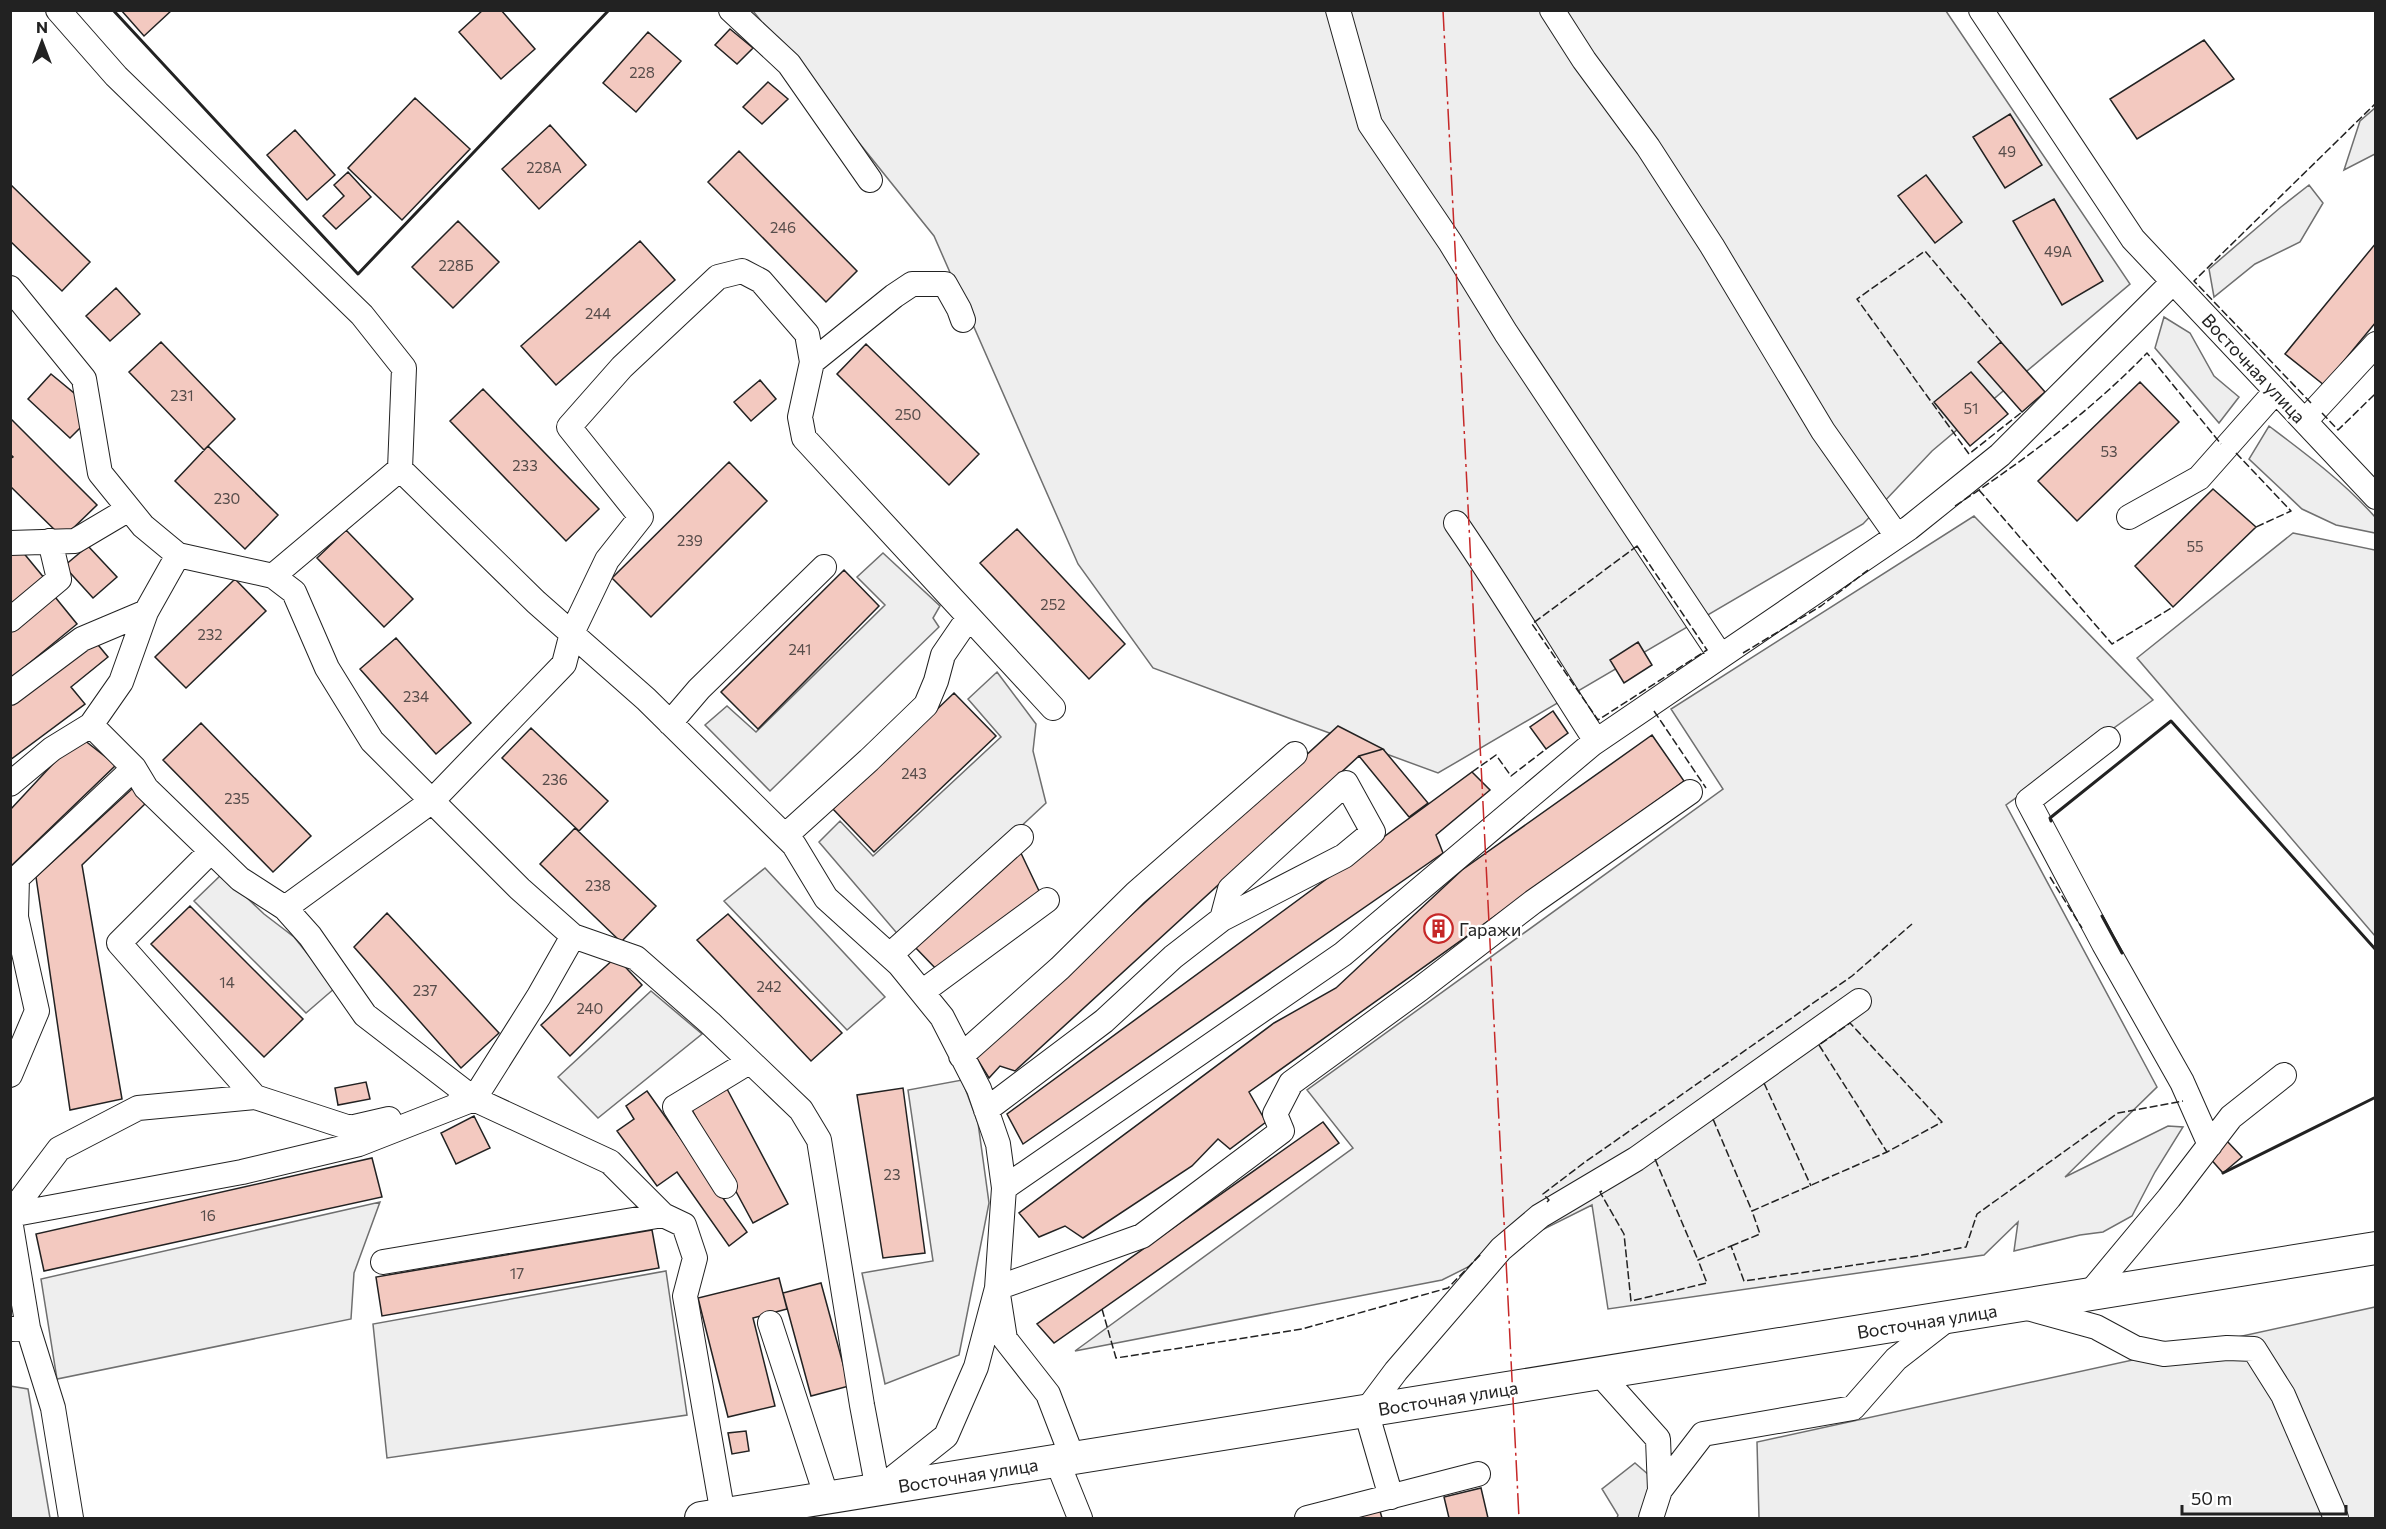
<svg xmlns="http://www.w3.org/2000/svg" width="2386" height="1529" font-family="Commissioner,sans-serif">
<rect width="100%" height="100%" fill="#fff"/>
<path fill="#eee" stroke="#6f6f6f" stroke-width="1.5" d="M 753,11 L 1946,11 L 2130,284 L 1932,451 L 1863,524 L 1438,773 L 1153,668 L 1078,564 L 934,236 Z
M 2375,108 L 2375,154 L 2344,170 L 2360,121 Z
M 2309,185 L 2323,203 L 2300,242 L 2255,264 L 2214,297 L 2209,269 L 2281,207 Z
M 2164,317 L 2190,333 L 2214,376 L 2239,397 L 2219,423 L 2155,348 Z
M 2269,426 C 2306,454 2344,482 2375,517 L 2375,533 L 2336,525 L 2302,509 L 2249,459 Z
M 1974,516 L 2153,700 L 2006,805 L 2157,1087 L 2065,1177 L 2168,1126 L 2183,1127 L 2155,1172 L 2132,1216 L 2103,1232 L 2080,1235 L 2014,1251 L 2018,1222 L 1984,1255 L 1608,1309 L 1592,1205 L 1442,1280 L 1075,1351 L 1353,1148 L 1307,1090 L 1723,789 L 1671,709 Z
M 2293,533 L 2375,550 L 2375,936 L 2137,658 Z
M 883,553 L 940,606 L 933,618 L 939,627 L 770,791 L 705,725 L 727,706 L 756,732 L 885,605 L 857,577 Z
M 997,672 L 1036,724 L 1033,751 L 1046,803 L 901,938 L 819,842 L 840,821 L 873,856 L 1001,737 L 968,699 Z
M 765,868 L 885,997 L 847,1030 L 724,901 Z
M 222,874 L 264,914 L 294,937 L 335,988 L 306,1013 L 194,901 Z
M 651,991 L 702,1034 L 598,1118 L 558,1077 Z
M 962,1080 L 978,1123 L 989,1203 L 959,1355 L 885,1384 L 862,1273 L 933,1261 L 908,1090 Z
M 380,1202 L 354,1273 L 351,1319 L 57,1379 L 41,1279 Z
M 666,1271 L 687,1415 L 387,1458 L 373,1324 Z
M 2375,1307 L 2375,1518 L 1759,1518 L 1757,1442 Z
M 10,1386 L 28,1389 L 50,1518 L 11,1518 Z
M 1635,1463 L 1650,1476 L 1643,1518 L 1617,1518 L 1618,1515 L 1602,1489 Z"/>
<path fill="#f3c9c0" stroke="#222" stroke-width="1.5" d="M 121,10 L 172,10 L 144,36 Z
M 483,10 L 501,10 L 535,49 L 501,79 L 459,32 Z
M 730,29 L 753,48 L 737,64 L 715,45 Z
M 648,32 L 681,61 L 636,112 L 603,83 Z
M 2204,40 L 2234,79 L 2137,139 L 2110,99 Z
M 768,82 L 788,99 L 762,124 L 743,107 Z
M 415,98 L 470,149 L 402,220 L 348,168 Z
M 2010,114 L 2042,165 L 2005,188 L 1973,137 Z
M 550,125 L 586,165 L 539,209 L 502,169 Z
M 295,130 L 335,175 L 307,200 L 267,155 Z
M 739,151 L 857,271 L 826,302 L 708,182 Z
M 348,172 L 371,197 L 336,229 L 323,216 L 344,196 L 334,185 Z
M 1926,175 L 1962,222 L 1935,243 L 1898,196 Z
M 10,184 L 90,262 L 62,291 L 10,241 Z
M 2054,199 L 2103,281 L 2062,305 L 2013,221 Z
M 458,221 L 499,262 L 453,308 L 412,267 Z
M 640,241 L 675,280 L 556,385 L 521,346 Z
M 2376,243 L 2376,322 L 2324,385 L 2285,354 Z
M 116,288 L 140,314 L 110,341 L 86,316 Z
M 161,342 L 235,419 L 204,450 L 129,372 Z
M 2001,342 L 2045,392 L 2022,412 L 1978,362 Z
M 866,344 L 979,454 L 949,485 L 837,374 Z
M 1971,372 L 2008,414 L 1970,446 L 1934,402 Z
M 51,374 L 80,398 L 86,422 L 70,438 L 28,399 Z
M 760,380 L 776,399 L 751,421 L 734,402 Z
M 2140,382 L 2179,422 L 2077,521 L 2038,481 Z
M 483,389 L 599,509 L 566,541 L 450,421 Z
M 10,418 L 97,505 L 63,538 L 10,486 L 10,459 L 13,457 L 10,454 Z
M 208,446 L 278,515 L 245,549 L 175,481 Z
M 729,462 L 767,501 L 651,617 L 612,578 Z
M 2213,489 L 2256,527 L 2173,607 L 2135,566 Z
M 1017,529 L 1125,644 L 1089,679 L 980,563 Z
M 346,530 L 413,599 L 384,627 L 317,558 Z
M 17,545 L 45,579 L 10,609 L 10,551 Z
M 88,546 L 117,577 L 93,598 L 64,566 Z
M 844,570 L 879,606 L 758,729 L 721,692 Z
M 235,579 L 266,611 L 186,688 L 155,657 Z
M 51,592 L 77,624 L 10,679 L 10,627 Z
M 396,638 L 471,723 L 436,754 L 360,669 Z
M 94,640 L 108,657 L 71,687 L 85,704 L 10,760 L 10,706 Z
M 1638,642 L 1652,665 L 1624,683 L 1610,660 Z
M 954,693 L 996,736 L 874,852 L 833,809 Z
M 1553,711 L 1568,733 L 1546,749 L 1530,727 Z
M 201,723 L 311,836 L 273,872 L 163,760 Z
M 1338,726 L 1383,749 L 1359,756 L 1015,1071 L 1000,1066 L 989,1078 L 976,1057 Z
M 531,728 L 608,801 L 579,831 L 502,758 Z
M 1652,735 L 1684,781 L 1249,1092 L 1266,1122 L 1230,1149 L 1218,1139 L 1192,1166 L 1083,1238 L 1065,1226 L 1039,1237 L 1019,1213 L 1274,1023 L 1336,988 L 1462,870 Z
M 79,736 L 116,765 L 10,867 L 10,810 Z
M 1383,749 L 1428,803 L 1409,817 L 1359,756 Z
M 1472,772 L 1490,790 L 1436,835 L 1443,853 L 1023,1144 L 1007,1114 Z
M 133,788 L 145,804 L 82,865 L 122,1099 L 70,1110 L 36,877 Z
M 575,828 L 656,906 L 621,942 L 540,864 Z
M 1019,849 L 1040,893 L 940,973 L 913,945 Z
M 190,906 L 303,1019 L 264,1057 L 151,944 Z
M 387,913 L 499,1033 L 461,1068 L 354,947 Z
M 728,914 L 842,1033 L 811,1061 L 697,940 Z
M 616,957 L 642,985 L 570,1056 L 541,1025 Z
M 366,1082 L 370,1099 L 338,1105 L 335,1088 Z
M 726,1087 L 788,1204 L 753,1223 L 690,1106 Z
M 903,1088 L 925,1253 L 883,1258 L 857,1095 Z
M 647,1091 L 747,1232 L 729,1246 L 677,1172 L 657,1186 L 617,1131 L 634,1119 L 626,1106 Z
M 474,1116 L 490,1148 L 456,1164 L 441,1133 Z
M 1323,1122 L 1339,1143 L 1054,1343 L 1037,1324 Z
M 2226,1140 L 2242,1157 L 2223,1173 L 2208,1156 Z
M 372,1158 L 382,1197 L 44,1271 L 36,1234 Z
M 652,1230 L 659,1268 L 382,1316 L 376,1277 Z
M 779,1278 L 787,1309 L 753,1318 L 775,1406 L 728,1417 L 698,1298 Z
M 821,1283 L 849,1386 L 811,1396 L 783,1293 Z
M 746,1431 L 749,1451 L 732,1454 L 728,1433 Z
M 1481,1488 L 1488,1518 L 1449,1518 L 1444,1497 Z
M 1380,1511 L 1382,1518 L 1354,1518 Z"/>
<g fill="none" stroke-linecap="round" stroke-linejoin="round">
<defs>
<path id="minor" d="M 731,10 L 789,64 L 870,180
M 1338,10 L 1370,124 L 1450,242 L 1506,333 L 1720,655
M 1552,10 L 1584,60 L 1648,147 L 1712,246 L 1823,431 L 1897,536
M 1981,10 L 2133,239 L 2376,497
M 10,288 L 84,379 L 100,473 L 143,526 L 178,555 L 273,576 L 294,592 L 327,668 L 372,741 L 520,889 L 573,936 L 636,958 L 710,1023 L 801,1110 L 819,1140 L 862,1405 L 878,1490 L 946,1436 L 976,1367 L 997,1288 L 1004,1188 L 998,1144 L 979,1089 L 942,1017 L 899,964 L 826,898 L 794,845 L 646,699 L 536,602 L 400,469 L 404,368 L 362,315 L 116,76 L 58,10
M 812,362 L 894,296 L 912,284 L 945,284 L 959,309 L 963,320
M 2305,421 L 2376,344
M 2129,517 L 2199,478 L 2276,391
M 1456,523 C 1505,594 1549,669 1596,741
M 10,543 L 75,541 L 129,509
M 178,555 L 146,612 L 121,682 L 91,725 L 134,768 L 146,788 L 240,879 L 285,908 L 310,936 L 365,1015 L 474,1099
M 273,576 L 400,469
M 10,620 L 59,579 L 50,541
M 10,693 L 82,639 L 146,612
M 670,723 L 699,689 L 824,567
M 2108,739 L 2028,801 L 2104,944 L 2182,1082 L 2210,1145
M 10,784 L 52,749 L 91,725
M 785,836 L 869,760 L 926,705 L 936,681 L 943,655 L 969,617
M 285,908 L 432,801 L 564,664 L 572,633 L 607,560 L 641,517 L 569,427 L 622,367 L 718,277 L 742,271 L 761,281 L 807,334 L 812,362 L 800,417 L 804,438 L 1053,708
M 16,917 L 17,878 L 134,768
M 10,918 L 16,917 L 37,1011 L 10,1075
M 890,955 L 1021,837
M 922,992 L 1047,900
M 961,1056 L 1060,968 L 1136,893 L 1295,754
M 255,1097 L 350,1128 L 389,1119
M 458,1103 L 474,1099 L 539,996 L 573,936
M 986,1110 L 1104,1021 L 1173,957 L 1222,919 L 1344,856 L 1373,832 L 1346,783 L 1230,889 L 1222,919
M 725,1186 L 675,1107 L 749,1062
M 1004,1188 L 1343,954 L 1592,744 L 1909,528 L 2000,455 L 2173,282
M 10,1214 L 59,1149 L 138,1108 L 255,1097 L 119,943 L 211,851
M 10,1215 L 242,1172 L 359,1144 L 474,1099 L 610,1162 L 663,1215 L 684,1225 L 695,1258 L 685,1296 L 723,1515
M 10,1220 L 28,1328
M 383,1262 L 663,1215
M 2089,1294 L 2169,1198 L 2231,1117 L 2284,1075
M 2024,1307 L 2096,1327 L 2135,1348 L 2164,1354 L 2227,1348 L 2254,1349 L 2283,1395 L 2336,1518
M 770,1323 L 827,1498
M 10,1329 L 28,1328 L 53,1408 L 71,1518
M 1599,1373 L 1658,1439 L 1660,1490 L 1651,1518
M 1073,1459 L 1048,1394 L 1005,1339 L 997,1288 L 1142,1236 L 1282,1131 L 1275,1114 L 1291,1083 L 1420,989 L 1533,902 L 1690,792
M 1057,1461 L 1080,1518
M 1660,1490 L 1703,1434 L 1853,1408 L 1896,1359 L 1950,1317
M 1391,1497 L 1366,1411 L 1396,1371 L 1501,1249 L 1540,1216 L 1636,1159 L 1859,1001
M 1307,1518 L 1478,1474"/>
<path id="major" d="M 701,1518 L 2376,1248"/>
</defs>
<use href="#minor" stroke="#222" stroke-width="26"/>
<use href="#major" stroke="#222" stroke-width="34"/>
<use href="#minor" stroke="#fff" stroke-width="24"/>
<use href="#major" stroke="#fff" stroke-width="32"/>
<path stroke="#222" stroke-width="1.5" stroke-dasharray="8 3" stroke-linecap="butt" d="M 2001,342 L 1925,251 L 1857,299 L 1969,454 L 2022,412
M 2311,403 L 2194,281 L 2376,103
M 2322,413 L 2338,430 L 2376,393
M 2236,453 L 2291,511 L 2256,527
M 1979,490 L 2112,644 L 2173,607
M 1955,506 C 2023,461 2090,412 2147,353 L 2221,444
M 1637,546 L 1707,650 L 1598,720 L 1532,624 Z
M 1743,653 L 1821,606 L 1868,570
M 1654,711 L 1706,788
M 1472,772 L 1496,755 L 1511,776 L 1546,749
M 2050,877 L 2082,928
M 1819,1045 L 1887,1152
M 1764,1083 L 1811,1186
M 1713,1119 L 1752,1211
M 1655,1159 L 1698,1260
M 1602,1191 L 1600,1192 L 1624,1234 L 1631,1301 L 1707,1283 L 1698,1260 L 1731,1246 L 1744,1281 L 1917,1256 L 1966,1247 L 1977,1214 L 2118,1113 L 2183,1101
M 1547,1202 L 1549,1200 L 1543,1194 L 1585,1162 L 1852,976 L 1912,924
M 1731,1246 L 1760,1234 L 1752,1211 L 1887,1152 L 1942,1122 L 1850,1023 L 1819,1045
M 1102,1309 L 1116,1358 L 1302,1329 L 1448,1288 L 1481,1254"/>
<path stroke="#222" stroke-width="3" d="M 113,10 L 358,274 L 609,10
M 2051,821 L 2050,818 L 2171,721 L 2376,950
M 2102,916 L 2122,953
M 2223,1173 L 2376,1097"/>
<path stroke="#c62828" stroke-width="1.5" stroke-dasharray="21 4.5 3 4.5" stroke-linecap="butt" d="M 1443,10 L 1519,1518"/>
</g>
<defs>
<symbol id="building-ring" viewBox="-11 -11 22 22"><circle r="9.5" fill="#fff" stroke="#c62828" stroke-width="1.5"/><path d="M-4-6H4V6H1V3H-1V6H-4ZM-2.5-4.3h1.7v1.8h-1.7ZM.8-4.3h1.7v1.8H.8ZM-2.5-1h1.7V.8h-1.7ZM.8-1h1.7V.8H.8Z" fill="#c62828"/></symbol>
</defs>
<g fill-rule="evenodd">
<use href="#building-ring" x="1422" y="912" width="33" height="33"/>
</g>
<g text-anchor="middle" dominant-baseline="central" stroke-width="4.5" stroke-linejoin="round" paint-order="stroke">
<g font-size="15" fill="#564c4a">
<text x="642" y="72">228</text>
<text x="2007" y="151">49</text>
<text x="544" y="167">228А</text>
<text x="783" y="227">246</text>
<text x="2058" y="251">49А</text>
<text x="456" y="265">228Б</text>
<text x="598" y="313">244</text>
<text x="182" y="395">231</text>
<text x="1971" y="408">51</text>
<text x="908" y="414">250</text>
<text x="2109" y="451">53</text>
<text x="525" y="465">233</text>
<text x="227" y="498">230</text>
<text x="690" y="540">239</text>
<text x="2195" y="546">55</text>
<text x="1053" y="604">252</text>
<text x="210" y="634">232</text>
<text x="800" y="649">241</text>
<text x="416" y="696">234</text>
<text x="914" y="773">243</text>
<text x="555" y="779">236</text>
<text x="237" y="798">235</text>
<text x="598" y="885">238</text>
<text x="227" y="982">14</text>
<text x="769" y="986">242</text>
<text x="425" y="990">237</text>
<text x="590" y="1008">240</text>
<text x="892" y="1174">23</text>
<text x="208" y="1215">16</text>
<text x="517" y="1273">17</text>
</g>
<g font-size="18" fill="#222" stroke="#fff">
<text transform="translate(2254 368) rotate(47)">Восточная улица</text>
<text transform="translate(1927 1321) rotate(-9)">Восточная улица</text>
<text transform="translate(1448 1398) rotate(-9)">Восточная улица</text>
<text transform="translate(968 1475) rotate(-9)">Восточная улица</text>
</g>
<g font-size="18" fill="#222" stroke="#fff" text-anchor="start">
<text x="1459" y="929">Гаражи</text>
</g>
</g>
<rect width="2386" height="1529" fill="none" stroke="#222222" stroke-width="24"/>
<g transform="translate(42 42)" stroke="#ffffff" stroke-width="4.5" paint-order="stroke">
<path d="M0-4.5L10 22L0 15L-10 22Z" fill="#222222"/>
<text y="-9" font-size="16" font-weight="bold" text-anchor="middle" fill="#222222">N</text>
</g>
<path d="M2182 1505v9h164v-9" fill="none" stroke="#222222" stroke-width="3"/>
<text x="2191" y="1505" font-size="18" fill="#222222" stroke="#ffffff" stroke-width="4.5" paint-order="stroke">50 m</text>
</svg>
